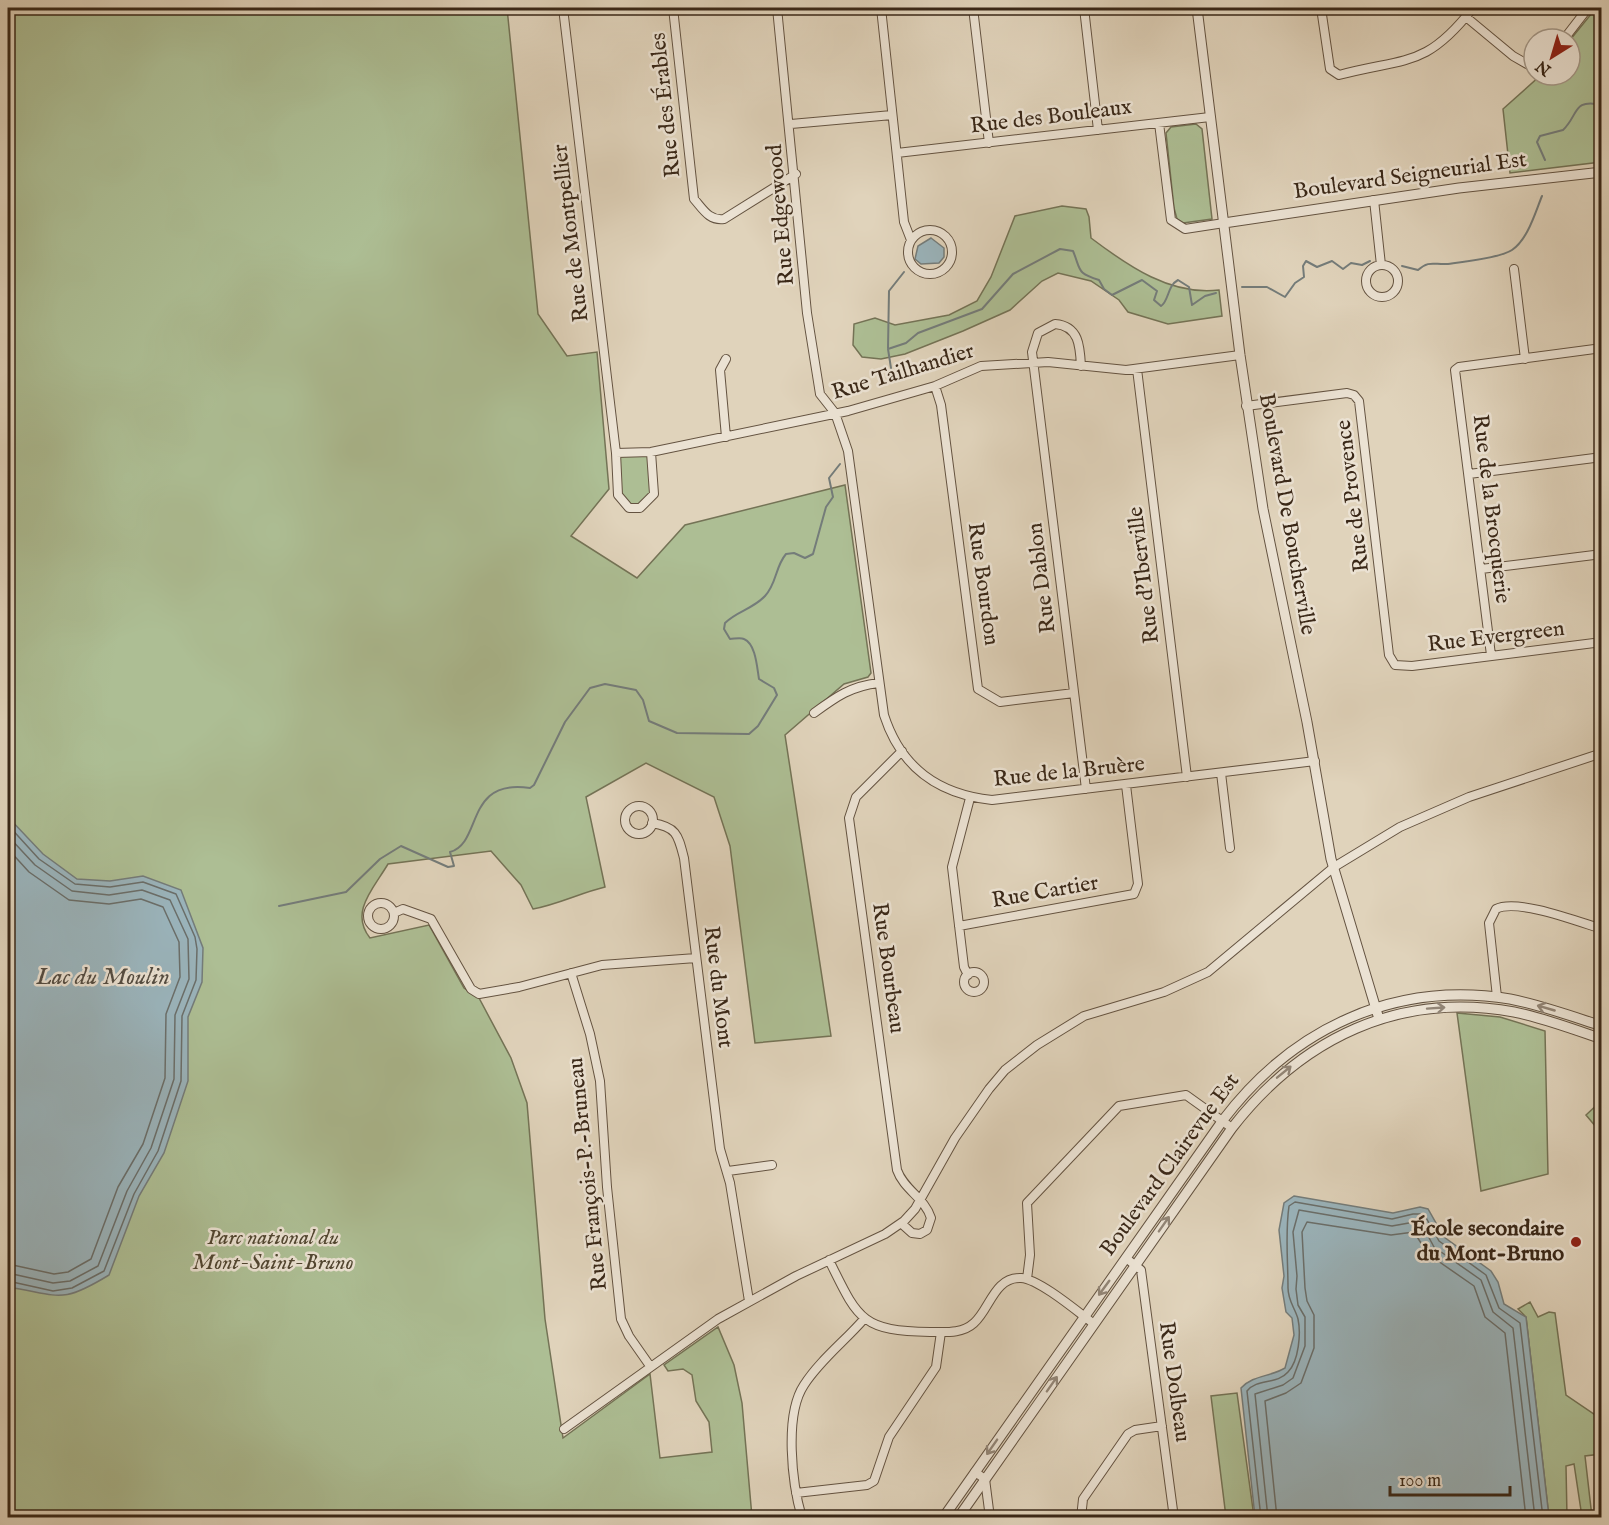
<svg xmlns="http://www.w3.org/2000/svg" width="1609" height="1525" font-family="'IM FELL English',serif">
<rect width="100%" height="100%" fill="#e0d3bb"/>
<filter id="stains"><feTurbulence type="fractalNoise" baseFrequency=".00333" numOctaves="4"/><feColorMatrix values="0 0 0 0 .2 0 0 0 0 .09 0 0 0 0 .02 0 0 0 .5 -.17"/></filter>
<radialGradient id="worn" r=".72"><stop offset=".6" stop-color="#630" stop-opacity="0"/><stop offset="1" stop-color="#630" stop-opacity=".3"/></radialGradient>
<path fill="#adbe94" stroke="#747356" stroke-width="1.5" d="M 8,8 L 507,8 L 538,314 L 567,356 L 597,352 L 609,489 L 571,536 L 637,578 L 685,525 L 845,485 L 871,673 L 868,677 L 844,684 L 785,735 L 831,1036 L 755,1043 L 730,846 L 714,797 L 646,763 L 586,797 L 605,887 C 580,893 559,904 533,909 L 521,885 L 491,851 L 388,864 C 374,888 349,912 370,938 L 429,925 L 464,988 L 479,998 L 511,1058 L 527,1103 L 545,1319 L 563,1438 L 650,1374 L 660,1458 L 712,1452 L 709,1422 L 696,1401 L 692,1375 L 683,1369 L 668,1371 L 664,1365 L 718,1327 L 734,1365 L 742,1403 L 752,1517 L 8,1517 Z
M 1596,8 L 1602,9 L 1601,162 L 1510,173 L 1503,109 L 1541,75 L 1570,75 L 1570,40 Z
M 1196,124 L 1202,129 L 1212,219 L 1183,223 L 1177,219 L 1174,208 L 1166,133 L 1171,127 Z
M 1062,206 L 1086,209 L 1089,217 L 1091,238 C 1128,266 1171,296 1219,290 L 1222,316 L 1168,324 L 1128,312 L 1119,300 L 1091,281 L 1058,273 L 1042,281 L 1010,310 L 963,331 L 905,354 L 881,359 L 862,357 L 853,345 L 854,324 L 875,318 L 895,325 L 949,315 L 977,301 L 991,277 L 1015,216 Z
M 651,452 L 654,494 L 635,509 L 618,495 L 616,453 Z
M 1457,1013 L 1500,1017 L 1545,1031 L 1548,1174 L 1481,1191 Z
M 1601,1101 L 1601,1133 L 1586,1115 Z
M 1530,1302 L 1538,1317 L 1549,1312 L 1555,1313 L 1566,1395 L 1601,1419 L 1601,1454 L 1585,1456 L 1592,1517 L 1582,1517 L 1574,1464 L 1566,1466 L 1567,1517 L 1549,1517 L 1526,1317 L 1518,1309 Z
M 1237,1393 L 1254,1517 L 1226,1517 L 1211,1396 Z"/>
<path fill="#9ab4bc" stroke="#747c7a" stroke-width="1.5" d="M 931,238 L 944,248 L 944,257 L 939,263 L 921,264 L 915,259 L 918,246 Z
M 8,817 L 43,854 L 77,879 L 110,881 L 143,876 L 181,890 L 203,948 L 202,982 L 188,1017 L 188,1081 L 164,1153 L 139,1196 L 109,1275 C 60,1305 60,1295 8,1287 Z
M 1294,1196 L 1393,1213 L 1420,1207 L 1428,1209 L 1444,1237 L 1491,1271 L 1498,1282 L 1504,1304 L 1526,1317 L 1549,1517 L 1255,1517 L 1241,1388 C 1253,1375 1270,1377 1285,1368 L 1294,1335 L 1292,1318 L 1286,1312 L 1282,1288 L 1284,1276 L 1279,1230 L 1284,1203 Z"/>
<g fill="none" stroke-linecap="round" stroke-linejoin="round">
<path stroke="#6a6e6a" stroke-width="1.5" d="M 8,825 L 39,859 L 75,884 L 110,887 L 143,882 L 176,894 L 195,937 L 197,949 L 196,980 L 182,1016 L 181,1081 L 158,1151 L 134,1194 L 104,1271 L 72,1288 L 53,1291 L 8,1281
M 8,836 L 35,865 L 72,891 L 109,895 L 142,890 L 170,900 L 188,939 L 189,979 L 175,1015 L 174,1079 L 151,1148 L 127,1191 L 98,1266 L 70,1281 L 53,1283 L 8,1273
M 8,849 L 29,872 L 69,900 L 109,904 L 141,899 L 163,907 L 179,942 L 180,977 L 166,1014 L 165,1078 L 143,1144 L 118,1187 L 91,1259 L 68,1272 L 54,1274 L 8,1264
M 1261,1518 L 1247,1391 C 1257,1378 1277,1385 1288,1372 C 1299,1361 1301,1333 1298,1319 C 1295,1308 1288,1301 1288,1288 C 1288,1260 1285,1234 1289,1206 L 1295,1202 L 1392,1219 L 1413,1214 L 1424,1214 L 1439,1241 L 1486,1275 L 1499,1308 L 1520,1323 L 1543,1518
M 1268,1518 L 1255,1394 L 1283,1385 L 1293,1378 L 1305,1346 L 1305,1317 L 1298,1305 L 1296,1289 L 1297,1276 L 1293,1232 L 1299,1210 L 1392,1226 L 1420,1221 L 1434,1247 L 1481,1280 L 1493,1312 L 1513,1328 L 1535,1518
M 1277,1518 L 1265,1401 L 1286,1393 L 1301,1383 L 1314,1348 L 1314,1315 L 1307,1301 L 1305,1288 L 1302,1232 L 1307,1222 L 1391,1235 L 1414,1232 L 1428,1254 L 1474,1286 L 1485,1317 L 1505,1333 L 1526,1518"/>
<path stroke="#747c7a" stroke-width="2" d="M 1545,160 L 1537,142 L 1540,136 L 1563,130 C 1579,115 1572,98 1602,105
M 1402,266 L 1418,270 C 1429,260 1434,265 1448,264 C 1463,262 1500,258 1512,250 C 1528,239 1535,213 1542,196
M 1242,287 L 1267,287 L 1285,297 L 1295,283 L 1304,277 L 1303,266 L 1306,261 L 1317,267 L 1332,261 L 1343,269 L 1351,263 L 1362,265 L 1370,261
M 888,348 L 889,291 L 904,272
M 893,381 L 888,349 L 906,343 L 918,333 L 982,309 L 1013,274 L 1060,249 L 1073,251 C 1081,270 1076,273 1099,280 L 1104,289 L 1112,295 L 1142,280 L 1157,291 L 1154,300 L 1161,306 C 1169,301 1167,286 1178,280 L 1189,287 L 1192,305 L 1205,296 L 1216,293
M 279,906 L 346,892 L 380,859 L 401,846 L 448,867 L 454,866 L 450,852 C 483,843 464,778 530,788 L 534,785 L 565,722 L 590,688 L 605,684 L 636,690 L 643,700 L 649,721 L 677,733 L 749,734 L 758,726 L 777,695 L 774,688 L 759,679 C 757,668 756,644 744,639 C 740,637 734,639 730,639 L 724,629 L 725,623 C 737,611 753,609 765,596 C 777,583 775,567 786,554 L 794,553 L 805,558 L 813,554 L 826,507 L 833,497 L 829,478 L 840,464"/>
<defs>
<path id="minor" d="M 563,8 L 616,453 L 618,495 L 629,508 L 640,508 L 654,494 L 651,452
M 673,8 L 694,199 C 703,209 709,221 724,219 L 796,174
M 777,8 L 807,313 L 820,394 L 835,413 L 848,451 L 884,715 C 901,768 938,794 992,800 L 1315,761
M 881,8 L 904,222 L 911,240
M 973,8 L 989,143
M 1084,8 L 1098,130
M 1321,8 L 1330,69 L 1339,75 C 1406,57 1425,69 1473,8
M 1466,17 L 1513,56 L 1534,68
M 1564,39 L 1588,8
M 1159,123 L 1171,220 L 1185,229 L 1224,223
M 791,124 L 892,115
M 897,153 L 1210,117
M 1374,200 L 1381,265
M908 252a22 22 0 1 1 44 0a22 22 0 1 1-44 0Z
M1366 281a16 16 0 1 1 32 0a16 16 0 1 1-32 0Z
M 1514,269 L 1525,359
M 726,359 L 720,370 L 726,437
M 1081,366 C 1080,346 1079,326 1055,324 L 1038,333 L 1032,352 L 1086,789
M 1137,369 L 1187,777
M 935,386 L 941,405 L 978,689 L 1000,702 L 1074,693
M 1246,406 L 1347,393 L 1354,395 L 1359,401 L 1389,655 L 1395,665 L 1412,666 L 1602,642
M 616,453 L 651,452 L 848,411 L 935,386 L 981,366 L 1048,362 L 1126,370 L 1240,355
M 1469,474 L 1602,457
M 1481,569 L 1602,554
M 1491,655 L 1455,370 L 1459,367 L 1602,348
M 814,713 C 836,697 851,686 879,683
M 1221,773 L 1230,848
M625 820a14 14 0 1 1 28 0a14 14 0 1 1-28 0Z
M 652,823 C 677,827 678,835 684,858 L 720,1149 L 730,1183 L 749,1301
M368 916a13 13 0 1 1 26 0a13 13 0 1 1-26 0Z
M 394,913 L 403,909 L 431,919 L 471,989 L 479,994 L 519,987 L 602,965 L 696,958
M 959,926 L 1134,894 L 1138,884 L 1126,785
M964 982a10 10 0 1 1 20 0a10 10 0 1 1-20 0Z
M 571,973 L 590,1034 L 600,1081 L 607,1187 L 621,1319 L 629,1336 L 650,1366
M 968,975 L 964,967 L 952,867 L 970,798
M 1497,997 L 1489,923 L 1496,909 C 1517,898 1579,922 1602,929
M 728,1171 L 772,1165
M 902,1224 L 912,1233 L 920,1234 L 927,1230 L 931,1218 C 925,1198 904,1190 897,1170 L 849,818 L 856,797 L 902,751
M 1126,1258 L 1141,1270 L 1174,1518
M 829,1260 C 858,1319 861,1331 930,1332 C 945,1332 962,1334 974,1323 C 990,1309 994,1277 1021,1278 C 1039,1279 1078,1312 1094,1324
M 1027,1279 L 1030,1255 L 1027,1203 L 1119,1106 L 1186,1095 L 1232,1128
M 564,1429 L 718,1319 L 796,1276 L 885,1234 L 904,1221 L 915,1209 L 955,1138 L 989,1089 L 1005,1070 L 1037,1045 L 1084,1016 L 1164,992 L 1208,972 L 1334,867 L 1400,827 L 1469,797 L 1602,753
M 975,1472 L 985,1479 L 990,1518
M 796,1493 L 867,1485 L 874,1481 L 889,1437 L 936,1367 L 941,1332
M 802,1518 C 792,1484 784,1415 804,1385 C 820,1360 845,1341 864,1319
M 1081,1518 L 1083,1499 L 1128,1434 L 1135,1430 L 1162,1426"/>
<path id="tertiary" d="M 1197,8 L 1240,355 L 1263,509 L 1307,722 L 1331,859 L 1379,1019
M 1224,223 L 1459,188 L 1602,172
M 943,1518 L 1223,1120 C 1292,1029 1394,980 1510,999 C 1541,1005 1571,1016 1602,1026
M 958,1518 L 1232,1128 C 1302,1038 1399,991 1514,1012 C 1544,1018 1573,1029 1602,1039"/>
</defs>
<use href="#minor" stroke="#645341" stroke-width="10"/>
<use href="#tertiary" stroke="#645341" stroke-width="11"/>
<use href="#minor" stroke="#ebe2d3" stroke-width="8"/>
<use href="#tertiary" stroke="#ebe2d3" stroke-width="9"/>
</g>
<defs><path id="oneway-shaft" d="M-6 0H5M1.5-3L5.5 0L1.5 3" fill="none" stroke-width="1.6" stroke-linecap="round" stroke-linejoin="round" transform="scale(1.5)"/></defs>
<g stroke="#928576">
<use href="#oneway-shaft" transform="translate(1436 1008) rotate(-4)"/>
<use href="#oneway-shaft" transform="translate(1546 1008) rotate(-164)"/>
<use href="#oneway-shaft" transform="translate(1284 1072) rotate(-39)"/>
<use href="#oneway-shaft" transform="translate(1164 1224) rotate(-55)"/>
<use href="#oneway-shaft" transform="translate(1104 1288) rotate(126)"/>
<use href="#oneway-shaft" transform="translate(1052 1384) rotate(-55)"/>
<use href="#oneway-shaft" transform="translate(992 1447) rotate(125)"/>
</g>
<circle fill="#8f2418" stroke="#ebe2d3" stroke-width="2" cx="1576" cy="1242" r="6"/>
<g text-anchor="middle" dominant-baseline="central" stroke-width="5" stroke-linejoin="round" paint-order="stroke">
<g font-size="22" fill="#3a2818" stroke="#ebe2d3">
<text transform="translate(666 105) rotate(-96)">Rue des Érables</text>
<text transform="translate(1051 117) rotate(-7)">Rue des Bouleaux</text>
<text transform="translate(1410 176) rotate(-8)">Boulevard Seigneurial Est</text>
<text transform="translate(781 215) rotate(-95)">Rue Edgewood</text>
<text transform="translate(571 233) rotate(-97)">Rue de Montpellier</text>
<text transform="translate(903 372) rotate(-17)">Rue Tailhandier</text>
<text transform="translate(1353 496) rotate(-97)">Rue de Provence</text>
<text transform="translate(1491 509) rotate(83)">Rue de la Brocquerie</text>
<text transform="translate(1287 514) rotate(80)">Boulevard De Boucherville</text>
<text transform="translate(1144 575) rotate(-97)">Rue d'Iberville</text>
<text transform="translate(1042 578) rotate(-97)">Rue Dablon</text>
<text transform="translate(983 584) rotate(82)">Rue Bourdon</text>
<text transform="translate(1496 637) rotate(-7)">Rue Evergreen</text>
<text transform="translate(1069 772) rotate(-6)">Rue de la Bruère</text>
<text transform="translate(1045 892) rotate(-10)">Rue Cartier</text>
<text transform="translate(888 968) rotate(82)">Rue Bourbeau</text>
<text transform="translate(718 987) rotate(83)">Rue du Mont</text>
<text transform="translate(1170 1165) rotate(-54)">Boulevard Clairevue Est</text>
<text transform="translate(588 1174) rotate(-96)">Rue François-P.-Bruneau</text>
<text transform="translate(1174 1382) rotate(82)">Rue Dolbeau</text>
</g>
<g font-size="22" font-weight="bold" fill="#3a2818" stroke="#ebe2d3" text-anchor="end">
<text x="1564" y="1229">École secondaire<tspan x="1564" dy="25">du Mont-Bruno</tspan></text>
</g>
<g font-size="22" font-style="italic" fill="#514631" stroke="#ebe2d3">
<text x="273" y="1238">Parc national du<tspan x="273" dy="25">Mont-Saint-Bruno</tspan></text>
</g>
<g font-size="24" font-style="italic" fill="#524b41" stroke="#ebe2d3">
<text x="103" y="977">Lac du Moulin</text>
</g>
</g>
<rect width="1609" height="1525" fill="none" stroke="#e0d3bb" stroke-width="30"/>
<rect x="9" y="9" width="1591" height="1507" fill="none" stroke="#3a2818" stroke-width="3"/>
<rect x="15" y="15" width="1579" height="1495" fill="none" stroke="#3a2818" stroke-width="1.5"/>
<g transform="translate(1552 57) rotate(217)"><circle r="28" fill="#ebe2d3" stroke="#a49888" stroke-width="1.5"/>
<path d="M0-4.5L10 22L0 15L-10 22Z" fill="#8f2418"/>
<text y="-9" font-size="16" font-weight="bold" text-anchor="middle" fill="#3a2818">N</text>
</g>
<path d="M1390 1486v9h120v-9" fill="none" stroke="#3a2818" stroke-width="3"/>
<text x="1399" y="1486" font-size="18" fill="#3a2818" stroke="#ebe2d3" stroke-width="4.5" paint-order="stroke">100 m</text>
<rect width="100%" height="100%" filter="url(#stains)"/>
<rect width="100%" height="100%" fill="url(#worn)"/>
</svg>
